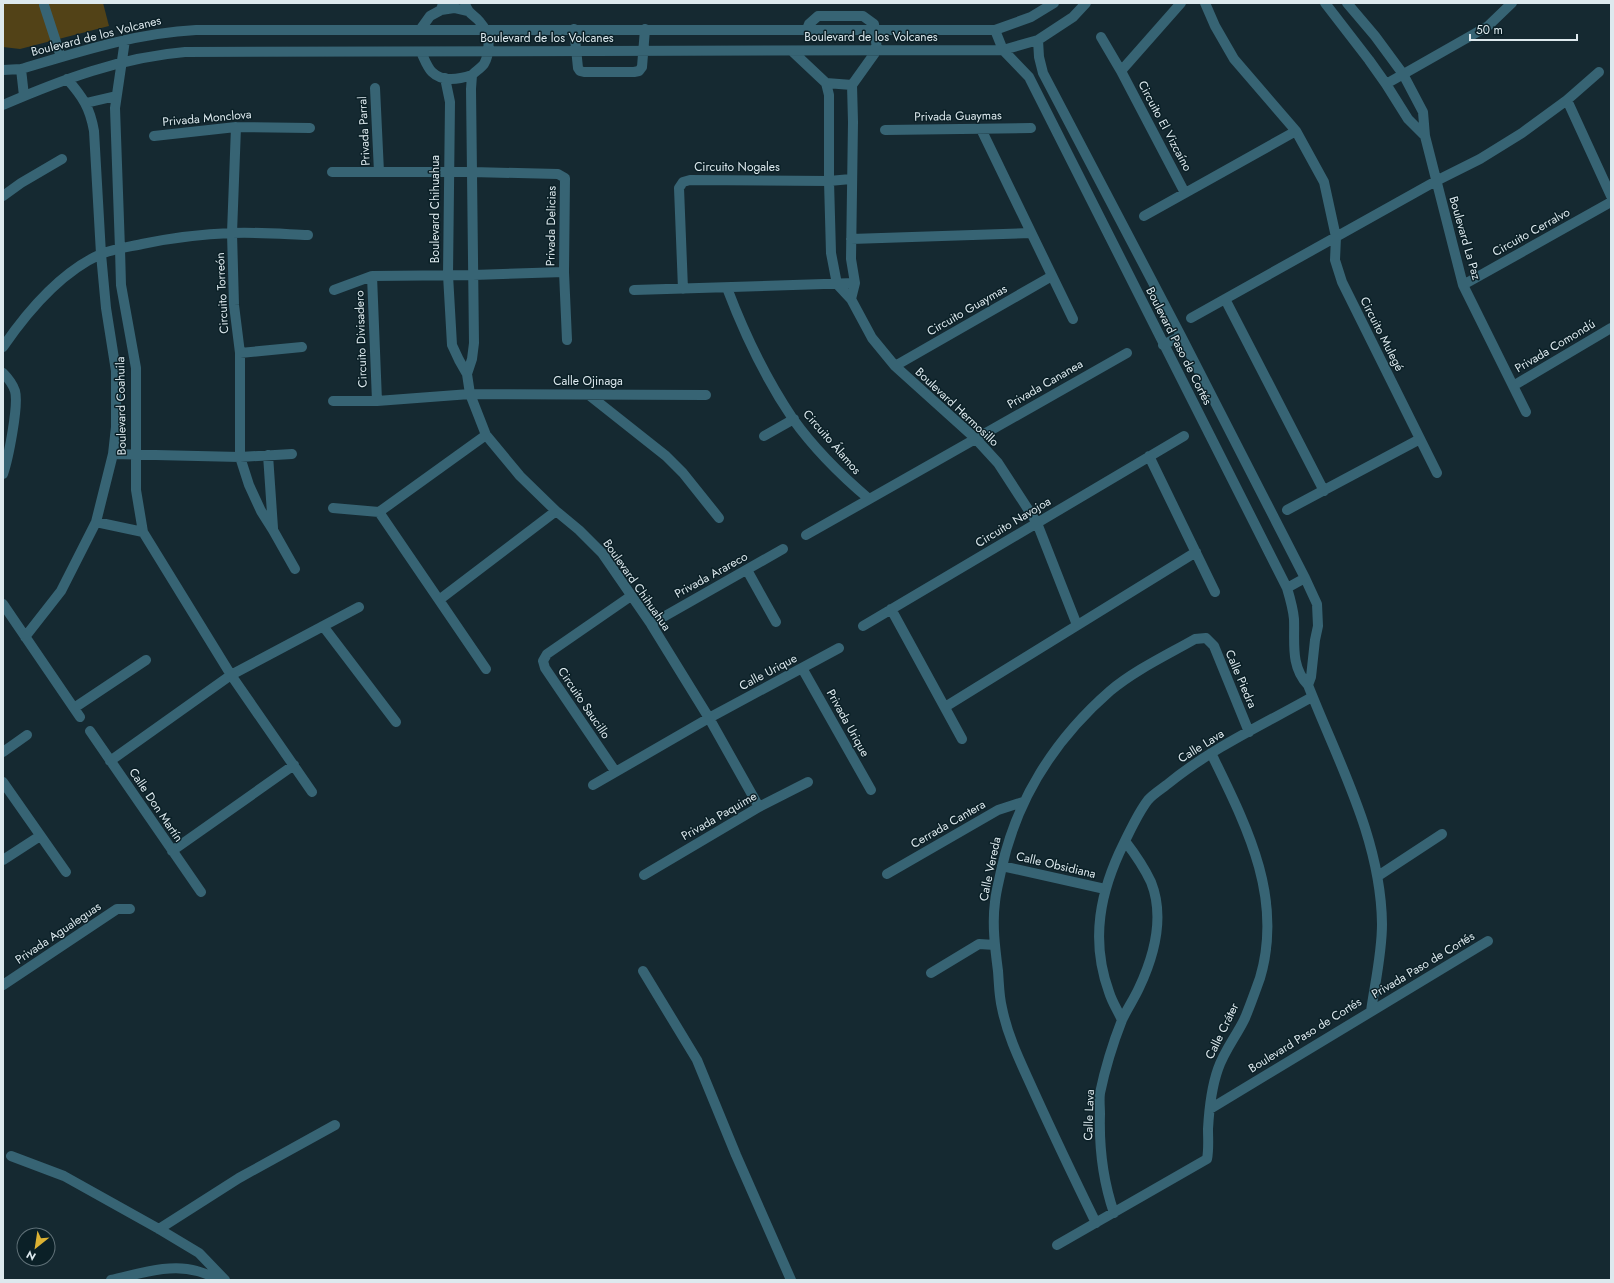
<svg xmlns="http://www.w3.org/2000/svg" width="1614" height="1283" font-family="Jost,sans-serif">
<rect width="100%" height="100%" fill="#152931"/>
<path fill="#524217" d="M 3,3 L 103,3 L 109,26 L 20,49 L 3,47 Z"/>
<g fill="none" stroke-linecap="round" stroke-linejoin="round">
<path stroke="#376474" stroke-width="10" d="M 465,3 C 468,15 474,14 480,22 C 490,33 491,51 484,64 C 481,68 476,71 472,75 L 471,89 L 474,343 L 472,359 L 467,374
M 1205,3 L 1215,26 L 1234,59 L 1296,131 L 1324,182 L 1336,237 L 1335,260 L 1342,282 L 1437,473
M 1325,3 L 1369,60 L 1386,84 L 1408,119 L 1425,136
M 1347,3 L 1375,36 L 1403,74 L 1423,112 L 1425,136 L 1463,285 L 1526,412
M 44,5 L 61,57
M 441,10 L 454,8 L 467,11
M 574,29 L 578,68 L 580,71 L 584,72 L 634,72 L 639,71 L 642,67 L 645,29
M 807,29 L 809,24 L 818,16 L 863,16 L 874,24 L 877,50 L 852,85 L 853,122 L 851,259 L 855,283 L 851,299
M 420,30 L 430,16 L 441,10 L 443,3
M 995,30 L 1003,50 L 1029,77 L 1287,588 C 1290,598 1293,608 1294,619 C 1295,642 1290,666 1308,685 C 1338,762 1381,839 1382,924 C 1382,953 1375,983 1371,1011
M 1101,37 L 1121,71 L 1185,193
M 125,40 L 115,108 L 120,249 L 121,285 L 136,368 L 136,490 L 143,532 L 231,675 L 312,792
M 1038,40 L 1039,57 L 1043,73 L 1181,336 L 1305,578 L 1317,604 L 1318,626 L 1315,640 L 1311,677 L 1308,685
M 792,51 L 826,83 L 829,95 L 829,181 L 831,253 L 837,284 L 851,299 L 872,338 L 895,366 L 976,439 L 998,463 L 1037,523 L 1077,625
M 421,52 C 424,58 427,67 432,72 C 443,83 460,79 472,75
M 21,69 L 24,96
M 3,70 L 21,69 C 78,52 136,33 196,30 L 995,30 L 1031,17 L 1054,3
M 1121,71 L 1181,3
M 445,78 L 450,102 L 448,275 L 452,345 L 459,360 L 467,374 L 470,394 L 486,435 L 520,476 L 556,511 L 579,530 L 602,553 L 651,624 L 709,718 L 759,807
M 826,83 L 852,85
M 1386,84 L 1488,26 L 1512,3
M 375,88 L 379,172
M 1567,100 L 1611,196
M 86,103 L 116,96
M 3,105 C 61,80 122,57 185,52 L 1003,50 L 1038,40 L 1073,17 L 1086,3
M 236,127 L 232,233 L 234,305 L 240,353 L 240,457 L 249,485 L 261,511 L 273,530 L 295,569
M 981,129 L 1073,319
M 885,130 L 1031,128
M 154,136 L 236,127 L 310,128
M 332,172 L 472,172 L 558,174 L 565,178 L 564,272 L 567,340
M 3,196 L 21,183 L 62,159
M 1144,216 L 1296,131
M 851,239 L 1031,233
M 372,276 L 473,275 L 564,272
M 1463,285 L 1611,202
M 727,288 C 744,333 766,379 793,419 C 813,447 843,477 869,499
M 683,289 L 679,188 L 683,182 L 690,180 L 829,181 L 851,179
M 334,290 L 372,276 L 377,401
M 634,290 L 855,283
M 1225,299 L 1324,491
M 1191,318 L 1436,181 L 1480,159 L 1522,133 L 1567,100 L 1599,72
M 1163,345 L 1181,336
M 3,347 C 27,312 61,272 101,254 C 113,249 128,247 142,244 C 171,238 202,234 232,233 C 257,232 283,234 308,235
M 240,353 L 302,347
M 895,366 L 1052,276
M 3,373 C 8,378 13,385 15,391 C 19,405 8,460 3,474
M 1513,386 L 1611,328
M 589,395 L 666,456 L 683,473 L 719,518
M 333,401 L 377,401 L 470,394 L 706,395
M 764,436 L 794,419
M 113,454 L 240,457 L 292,454
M 268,455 L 273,528
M 1149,456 L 1215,592
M 333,508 L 379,512 L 486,435
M 1287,510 L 1420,439
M 379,512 L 439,600
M 96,522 L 143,532
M 806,535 L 1127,353
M 747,570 L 776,622
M 1287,588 L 1305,578
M 3,604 L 80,717
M 891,609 L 962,739
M 651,624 L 783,549
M 323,626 L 396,722
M 863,626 L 1184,436
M 25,637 L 61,591 L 96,522 L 113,454 L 116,427 L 116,371 L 106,308 L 101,254 L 94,131 C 90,108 83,97 67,79
M 802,668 L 871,790
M 486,669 L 439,600 L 556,511
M 945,707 L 1196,552
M 74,708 L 146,660
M 90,731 L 201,892
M 3,752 L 27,735
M 110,761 L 231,675 L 359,607
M 615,771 L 545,668 L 543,661 L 547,654 L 631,596
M 3,782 L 66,872
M 593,785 L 709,718 L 839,648
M 172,851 L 294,765
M 3,860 L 40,836
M 1002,866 L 1105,889
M 887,874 L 998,810 L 1023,802
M 644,875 L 759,807 L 808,782
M 1378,876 L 1442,834
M 643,971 L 697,1060 L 736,1155 L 791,1280
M 931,973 L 979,944 L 995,945
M 3,985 L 117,909 L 130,909
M 1122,1020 C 1118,1011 1112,1002 1109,992 C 1090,940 1100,891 1124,843 C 1131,829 1138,813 1148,800 C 1153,794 1163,788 1169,783 C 1212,748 1264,724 1312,697
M 1210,1109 L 1488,941
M 11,1156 L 64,1176 L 159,1229 L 199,1253 L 225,1280
M 1114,1213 C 1103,1181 1099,1147 1100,1114 C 1100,1107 1099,1100 1100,1093 C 1105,1069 1113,1043 1122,1020 C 1127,1009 1134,999 1139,988 C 1154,956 1165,917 1151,882 C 1144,867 1135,854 1125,841
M 1096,1223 C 1075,1180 1054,1136 1034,1092 C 1022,1065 1008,1038 1002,1008 C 999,996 999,983 998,971 C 995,948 992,924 995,902 C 996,891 999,881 1001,871 C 1016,800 1055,739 1110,691 C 1135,670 1167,655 1195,639 L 1206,638 L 1214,646 L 1249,732
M 159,1229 L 239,1178 L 335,1125
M 1057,1245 L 1207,1159 C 1209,1149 1208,1139 1208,1129 C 1209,1111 1212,1086 1218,1069 C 1224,1051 1237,1035 1245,1018 C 1250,1006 1255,992 1260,978 C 1284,897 1246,825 1211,753
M 111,1280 C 139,1274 170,1263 197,1271 C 205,1273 213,1277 221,1280"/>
</g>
<g text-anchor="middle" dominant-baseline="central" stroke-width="3" stroke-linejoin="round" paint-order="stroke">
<g font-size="12" fill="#dde9ee" stroke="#0b2027">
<text transform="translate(96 36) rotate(-14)">Boulevard de los Volcanes</text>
<text x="871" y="37">Boulevard de los Volcanes</text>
<text x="547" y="38">Boulevard de los Volcanes</text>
<text transform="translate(958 116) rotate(-1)">Privada Guaymas</text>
<text transform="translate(207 118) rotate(-5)">Privada Monclova</text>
<text transform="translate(1165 126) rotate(62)">Circuito El Vizcaíno</text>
<text transform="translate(364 131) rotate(-93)">Privada Parral</text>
<text x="737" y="167">Circuito Nogales</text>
<text transform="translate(435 209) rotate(-90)">Boulevard Chihuahua</text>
<text transform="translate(551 226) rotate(-89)">Privada Delicias</text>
<text transform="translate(1531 232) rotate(-29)">Circuito Cerralvo</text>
<text transform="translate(1465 238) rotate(74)">Boulevard La Paz</text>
<text transform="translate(222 293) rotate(-93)">Circuito Torreón</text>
<text transform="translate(967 310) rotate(-30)">Circuito Guaymas</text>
<text transform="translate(1382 334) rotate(63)">Circuito Mulegé</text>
<text transform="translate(361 339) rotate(-92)">Circuito Divisadero</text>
<text transform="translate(1179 346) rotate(63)">Boulevard Paso de Cortés</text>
<text transform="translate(1555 346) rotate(-31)">Privada Comondú</text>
<text x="588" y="381">Calle Ojinaga</text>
<text transform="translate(1045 384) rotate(-30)">Privada Cananea</text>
<text transform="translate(121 406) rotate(-91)">Boulevard Coahuila</text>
<text transform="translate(957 407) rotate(43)">Boulevard Hermosillo</text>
<text transform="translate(832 442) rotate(49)">Circuito Álamos</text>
<text transform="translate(1013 522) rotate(-31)">Circuito Navojoa</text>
<text transform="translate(711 575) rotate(-29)">Privada Arareco</text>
<text transform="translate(637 585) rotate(55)">Boulevard Chihuahua</text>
<text transform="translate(768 672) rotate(-28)">Calle Urique</text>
<text transform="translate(1241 679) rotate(67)">Calle Piedra</text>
<text transform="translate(584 703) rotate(56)">Circuito Saucillo</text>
<text transform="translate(848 723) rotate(61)">Privada Urique</text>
<text transform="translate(1201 746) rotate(-32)">Calle Lava</text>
<text transform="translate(156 805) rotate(56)">Calle Don Martín</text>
<text transform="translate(719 816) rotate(-30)">Privada Paquime</text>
<text transform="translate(948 824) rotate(-30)">Cerrada Cantera</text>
<text transform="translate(1056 865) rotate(13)">Calle Obsidiana</text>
<text transform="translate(990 869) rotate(-78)">Calle Vereda</text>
<text transform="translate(58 933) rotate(-34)">Privada Agualeguas</text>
<text transform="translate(1423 965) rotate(-31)">Privada Paso de Cortés</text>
<text transform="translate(1222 1031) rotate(-64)">Calle Cráter</text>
<text transform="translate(1305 1035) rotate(-32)">Boulevard Paso de Cortés</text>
<text transform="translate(1089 1115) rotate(-88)">Calle Lava</text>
</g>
</g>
<rect width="1614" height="1283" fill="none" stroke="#dde9ee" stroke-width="8"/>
<g transform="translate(36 1247) rotate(210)"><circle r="19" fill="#0b2027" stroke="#5f7077"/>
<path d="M0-3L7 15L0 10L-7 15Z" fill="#dcb233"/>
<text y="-6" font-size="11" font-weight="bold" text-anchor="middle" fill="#dde9ee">N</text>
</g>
<path d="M1470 34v6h107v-6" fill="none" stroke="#dde9ee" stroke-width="2"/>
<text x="1476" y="34" font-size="12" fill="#dde9ee" stroke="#0b2027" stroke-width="3" paint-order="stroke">50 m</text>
</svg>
